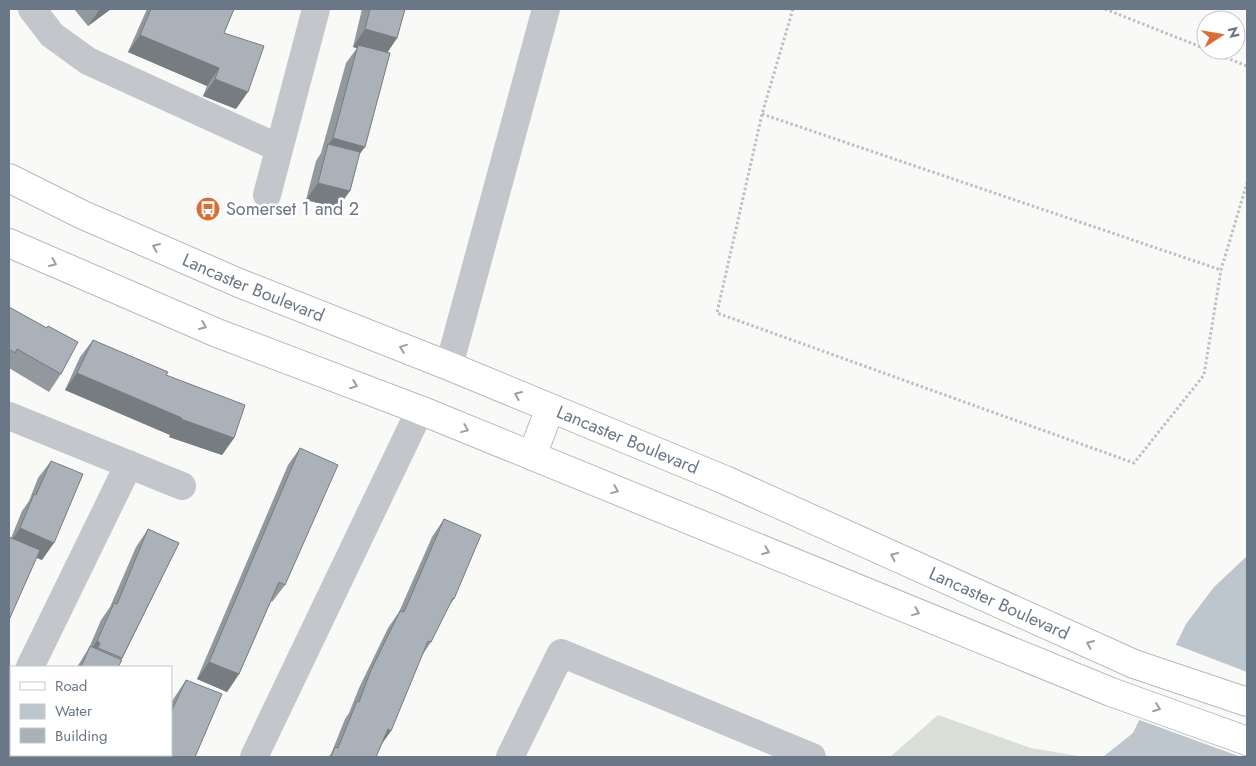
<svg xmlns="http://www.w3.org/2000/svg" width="1256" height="766" font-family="Jost,sans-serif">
<rect width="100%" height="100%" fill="#f9f9f7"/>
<path fill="#d9ded6" d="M 938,715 L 1031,748 L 1084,757 L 890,757 Z"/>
<path fill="#bdc6cc" d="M 1247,556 L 1247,757 L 1103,757 L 1133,733 L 1186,624 L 1214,587 Z"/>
<path fill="#f9f9f7" d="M 1174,644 L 1247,672 L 1247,757 L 1241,757 L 1137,719 Z"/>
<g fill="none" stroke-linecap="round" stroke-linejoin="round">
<defs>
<g id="major">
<path id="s1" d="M 9,178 L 83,215 L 239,283 L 449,366 L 725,480 L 1134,664 L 1247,702"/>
<path d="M 9,243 L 217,333 L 420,410 L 1111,692 L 1247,741"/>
<path d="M 532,456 L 550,408"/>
</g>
</defs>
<use href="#major" stroke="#b6babe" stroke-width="30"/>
<path stroke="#bdbfc2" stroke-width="3" stroke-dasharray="2.5 2.5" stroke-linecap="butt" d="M 793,9 L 762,114 L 717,313 L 1134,463 L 1204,375 L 1221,270 L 1247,183
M 1105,9 L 1206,49
M 1207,50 L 1247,66
M 762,114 L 1221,270"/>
<path stroke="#c3c6ca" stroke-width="28" d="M 32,9 L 52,35 L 88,61 L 279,148
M 267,195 L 316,9
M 449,366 L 546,9
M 9,416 L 182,486
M 30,667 L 129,464
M 9,710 L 11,705
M 254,757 L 420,410
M 510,757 L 561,653 L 812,757"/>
<use href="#major" stroke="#fff" stroke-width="28"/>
</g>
<path fill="#92989e" d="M 74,9 L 111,9 L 88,26 Z
M 147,9 L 234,9 L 224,33 L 236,109 L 203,96 L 207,86 L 128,52 Z
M 362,9 L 405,9 L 397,38 L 387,53 L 365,147 L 359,154 L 338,208 L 306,200 L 316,161 L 321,153 L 346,63 L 357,48 L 353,47 Z
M 9,307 L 61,374 L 49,392 L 9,368 Z
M 93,340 L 166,375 L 234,438 L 222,455 L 169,437 L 170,435 L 65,390 L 80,357 Z
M 300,448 L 285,585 L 272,602 L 271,601 L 239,674 L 227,692 L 197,679 L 288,465 Z
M 51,461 L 42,560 L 37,558 L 11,538 L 22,511 L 29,501 L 38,478 Z
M 444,519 L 454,599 L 448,607 L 431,642 L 421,657 L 376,757 L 328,757 L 331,754 L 345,719 L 349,713 L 359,688 L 388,628 L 399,612 L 432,537 Z
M 148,529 L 179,543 L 118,667 L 77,667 L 89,648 L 101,620 L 110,607 L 136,547 Z
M 186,680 L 195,757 L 145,757 L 147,755 L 171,755 L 171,703 L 174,698 Z"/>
<path fill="#777c81" d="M 100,9 L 111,9 L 88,26 Z
M 365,29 L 397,38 L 385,56 L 358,45 L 357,48 L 353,47 Z
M 140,35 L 219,68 L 207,86 L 128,52 Z
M 215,79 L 248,92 L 236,109 L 203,96 Z
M 333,138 L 365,147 L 352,164 L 327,146 Z
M 318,183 L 350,191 L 338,208 L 306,200 Z
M 77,373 L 182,418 L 170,435 L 65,390 Z
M 181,419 L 234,438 L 222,455 L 169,437 Z
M 20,528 L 54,543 L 42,560 L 9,546 L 9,545 Z
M 97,641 L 100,643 L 88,660 L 86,657 Z
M 209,662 L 239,674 L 227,692 L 197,679 Z
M 388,729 L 391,731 L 379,748 Z"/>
<path fill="#aab1b8" stroke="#777c81" d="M 151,9 L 234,9 L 224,33 L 264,46 L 248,92 L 215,79 L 219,68 L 140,35 Z
M 370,9 L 405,9 L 397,38 L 365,29 Z
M 358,45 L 390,53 L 365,147 L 333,138 Z
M 328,144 L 360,152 L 350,191 L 318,183 Z
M 9,307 L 47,328 L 48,326 L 78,342 L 61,374 L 17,349 L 15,353 L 9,349 Z
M 93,340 L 168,372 L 166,375 L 245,405 L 234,438 L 181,419 L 182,418 L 77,373 Z
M 300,448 L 338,465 L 285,585 L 279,582 L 239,674 L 209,662 Z
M 51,461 L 83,474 L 54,543 L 20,528 L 34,494 L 36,495 Z
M 444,519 L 481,535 L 454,599 L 453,598 L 431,642 L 428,641 L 391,731 L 388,729 L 376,757 L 331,757 L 335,747 L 338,748 L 357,701 L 359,702 L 371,670 L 400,611 L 404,612 Z
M 148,529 L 179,543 L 122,658 L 98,648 L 100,643 L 97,641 L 114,603 L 117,604 Z
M 9,537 L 40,550 L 9,620 Z
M 90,646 L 122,660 L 118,667 L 81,667 Z
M 186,680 L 222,694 L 195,757 L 150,757 L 151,755 L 171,755 L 171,712 Z
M 36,755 L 74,755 L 73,757 L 35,757 Z"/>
<defs><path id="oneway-chevron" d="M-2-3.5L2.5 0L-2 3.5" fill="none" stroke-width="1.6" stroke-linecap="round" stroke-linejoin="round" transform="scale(1.25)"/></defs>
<g stroke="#97a0ab">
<use href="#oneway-chevron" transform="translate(156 247) rotate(-156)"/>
<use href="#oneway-chevron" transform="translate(53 263) rotate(23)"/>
<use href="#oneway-chevron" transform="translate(203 326) rotate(23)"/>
<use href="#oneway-chevron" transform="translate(403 348) rotate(-159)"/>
<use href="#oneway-chevron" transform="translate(354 385) rotate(21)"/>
<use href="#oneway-chevron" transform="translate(518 395) rotate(-157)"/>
<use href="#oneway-chevron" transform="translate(465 429) rotate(22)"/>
<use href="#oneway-chevron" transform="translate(615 490) rotate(22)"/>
<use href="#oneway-chevron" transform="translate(766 551) rotate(22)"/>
<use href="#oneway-chevron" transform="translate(894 556) rotate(-156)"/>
<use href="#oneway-chevron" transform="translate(916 612) rotate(22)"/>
<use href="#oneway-chevron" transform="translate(1090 644) rotate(-156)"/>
<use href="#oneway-chevron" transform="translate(1157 708) rotate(20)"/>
</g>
<defs>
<symbol id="bus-disc" viewBox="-11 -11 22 22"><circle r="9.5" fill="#dc6b34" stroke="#fff"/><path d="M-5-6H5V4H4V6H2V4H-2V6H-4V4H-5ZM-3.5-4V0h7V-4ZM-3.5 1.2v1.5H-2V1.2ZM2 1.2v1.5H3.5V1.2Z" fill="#fff"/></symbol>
</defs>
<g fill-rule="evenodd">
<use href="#bus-disc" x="194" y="195" width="28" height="28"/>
</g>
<g text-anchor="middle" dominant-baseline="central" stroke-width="5" stroke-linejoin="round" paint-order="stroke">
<g font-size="18" fill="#6a7787" stroke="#fff" text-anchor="start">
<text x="226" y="209">Somerset 1 and 2</text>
</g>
<g font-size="18" fill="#6a7787" stroke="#fff">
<text stroke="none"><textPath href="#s1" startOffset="268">Lancaster Boulevard</textPath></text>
<text stroke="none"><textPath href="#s1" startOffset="672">Lancaster Boulevard</textPath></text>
<text stroke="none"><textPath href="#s1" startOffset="1078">Lancaster Boulevard</textPath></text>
</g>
</g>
<rect width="1256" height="766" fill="none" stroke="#6a7787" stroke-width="20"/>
<rect x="10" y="666" width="162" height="90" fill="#ffffff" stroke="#c3c9cf"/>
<rect x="20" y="682" width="25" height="8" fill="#ffffff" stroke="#c3c9cf"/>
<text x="55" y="691" font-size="15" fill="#6a7787">Road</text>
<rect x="20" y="704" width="25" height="15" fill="#bdc6cc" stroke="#c3c9cf"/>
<text x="55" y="716" font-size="15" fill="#6a7787">Water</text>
<rect x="20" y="728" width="25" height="15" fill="#aab1b8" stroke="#c3c9cf"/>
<text x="55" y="741" font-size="15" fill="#6a7787">Building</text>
<g transform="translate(1221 35) rotate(78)"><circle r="24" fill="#ffffff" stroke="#c3c9cf"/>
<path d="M0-4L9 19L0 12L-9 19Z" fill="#dc6b34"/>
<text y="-8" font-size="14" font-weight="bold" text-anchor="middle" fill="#6a7787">N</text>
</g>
</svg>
